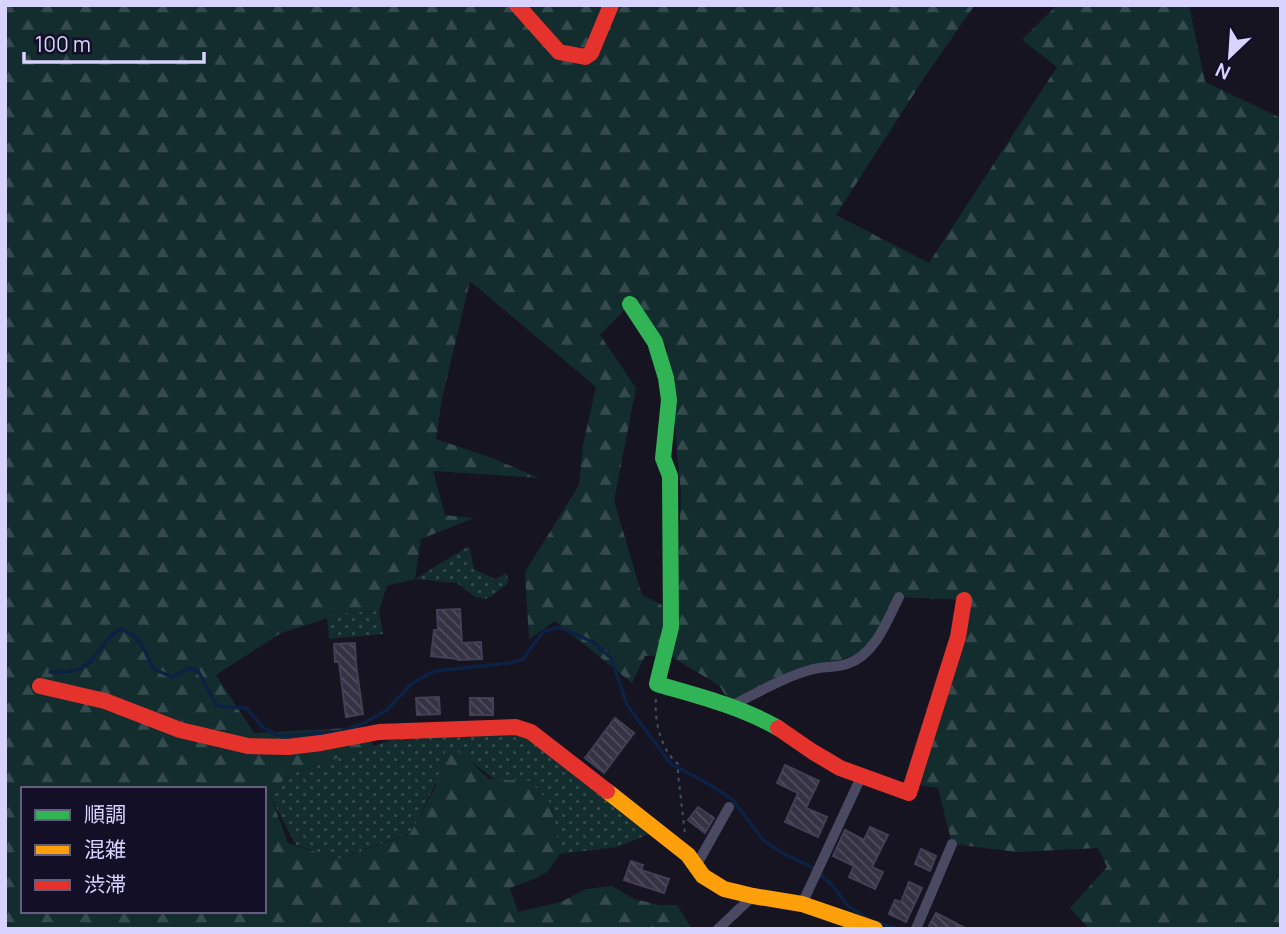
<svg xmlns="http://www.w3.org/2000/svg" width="1286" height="934" font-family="Manrope,'Noto Sans JP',sans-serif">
<defs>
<pattern id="grass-dots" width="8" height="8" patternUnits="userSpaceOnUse" patternTransform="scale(1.75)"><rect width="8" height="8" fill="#132c2d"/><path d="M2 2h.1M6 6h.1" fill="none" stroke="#354a4c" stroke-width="1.8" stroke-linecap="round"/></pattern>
<pattern id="forest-firs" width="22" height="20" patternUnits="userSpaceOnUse" patternTransform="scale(1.75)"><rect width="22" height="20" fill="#132c2d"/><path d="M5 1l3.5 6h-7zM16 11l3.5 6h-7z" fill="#354a4c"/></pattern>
<pattern id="building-back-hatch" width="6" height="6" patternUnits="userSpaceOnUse" patternTransform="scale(1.75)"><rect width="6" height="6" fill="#343243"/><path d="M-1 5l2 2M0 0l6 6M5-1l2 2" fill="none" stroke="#514f5f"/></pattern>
</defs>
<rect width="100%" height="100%" fill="#161421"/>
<path fill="url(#grass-dots)" d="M 469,546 L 474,569 L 495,579 L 507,573 L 508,583 L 492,596 L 485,599 L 475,597 L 457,583 L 415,579 Z
M 379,611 L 383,634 L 329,639 L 327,618 L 344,613 Z
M 516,727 L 657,831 L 617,847 L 560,854 L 551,804 L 530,782 L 495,780 L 469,760 L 446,752 L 436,783 L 411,833 L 338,859 L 296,845 L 271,798 L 286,776 L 400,737 Z"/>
<path fill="url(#forest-firs)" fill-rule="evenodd" d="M 5,5 L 975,5 L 928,72 L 836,215 L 929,263 L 1057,67 L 1022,40 L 1057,5 L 1189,5 L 1205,82 L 1281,118 L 1281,929 L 1089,929 L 1070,908 L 1107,867 L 1098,848 L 1018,852 L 952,844 L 938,788 L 912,784 L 964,600 L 899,597 L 866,651 L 788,678 L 731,706 L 720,686 L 672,657 L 676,627 L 681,493 L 667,347 L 630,304 L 600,335 L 636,388 L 614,501 L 642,595 L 662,605 L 664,629 L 659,656 L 645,656 L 632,683 L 555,621 L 529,639 L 525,572 L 579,485 L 583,445 L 596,387 L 470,281 L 442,399 L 436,439 L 492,458 L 539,478 L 433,471 L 445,515 L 474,518 L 421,539 L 415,579 L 387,586 L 379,611 L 344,613 L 281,633 L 216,675 L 254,733 L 367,727 L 373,746 L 286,776 L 271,798 L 288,843 L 338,859 L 410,834 L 435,788 L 445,752 L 457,751 L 469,760 L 489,779 L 530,781 L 551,804 L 560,854 L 547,872 L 534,879 L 510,888 L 518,912 L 561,902 L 586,889 L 612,886 L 634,899 L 660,905 L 677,905 L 692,929 L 5,929 ZM 23,789 L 264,789 L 264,911 L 23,911 Z"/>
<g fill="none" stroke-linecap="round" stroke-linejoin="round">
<path stroke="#0d2144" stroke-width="3.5" d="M 50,672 C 83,673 85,669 105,643 C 110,637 113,632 121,629 L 132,634 L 141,644 L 154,669 L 172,677 L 189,668 L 198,671 L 217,706 L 246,708 L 264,728 L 279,736 L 339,732 L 364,723 L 387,710 L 411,684 L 434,671 L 510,663 L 523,659 L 543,632 L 558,627 L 593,642 L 611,658 L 627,705 L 671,764 L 707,783 L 732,799 L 764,841 L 786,855 L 812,867 L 833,886 L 848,906 L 867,918
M 877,922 L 898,929"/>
</g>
<path fill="url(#building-back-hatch)" stroke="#433f54" stroke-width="2" d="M 460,609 L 462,643 L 481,642 L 482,659 L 458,660 L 458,659 L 431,656 L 434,630 L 438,630 L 437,610 Z
M 355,643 L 356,664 L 363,714 L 346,717 L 339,662 L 335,662 L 334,644 Z
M 439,697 L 440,714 L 417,715 L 416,698 Z
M 470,698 L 493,698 L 493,715 L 470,715 Z
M 615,718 L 634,733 L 604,773 L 585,758 Z
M 785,765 L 819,781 L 806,808 L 827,817 L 818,837 L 785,822 L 798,793 L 777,783 Z
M 698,807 L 714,818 L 705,833 L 688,820 Z
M 870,827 L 888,835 L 872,867 L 883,872 L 875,889 L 849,877 L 854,866 L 833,856 L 845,830 L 864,840 Z
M 921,849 L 936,856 L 930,871 L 915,864 Z
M 631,861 L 643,865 L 641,870 L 669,879 L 664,893 L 624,880 Z
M 909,882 L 922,888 L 906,922 L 889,914 L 895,900 L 901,902 Z
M 936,913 L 967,929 L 934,929 L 929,926 Z"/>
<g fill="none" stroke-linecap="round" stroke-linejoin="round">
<path stroke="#44505f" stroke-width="2" stroke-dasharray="3.5 5" stroke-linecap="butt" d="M 656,699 C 654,721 661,750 678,764 L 678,774 L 685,834
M 651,929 L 655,923"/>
<path stroke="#4a4962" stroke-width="10" d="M 731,706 C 757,693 782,678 810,670 C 822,666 835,668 847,664 C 875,655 887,621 899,597
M 696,866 L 729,807
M 802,904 L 861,777
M 718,929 L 753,896
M 916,929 L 952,844"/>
<path stroke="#30b455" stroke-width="16" d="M 630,304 L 655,342 L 666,378 L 669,400 L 663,458 L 670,476 L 671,627 L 657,684 C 698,696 740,706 778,728"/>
<path stroke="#ff9f0a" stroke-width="16" d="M 607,791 L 688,855 L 703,876 L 724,889 L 753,896 L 802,904 L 875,929"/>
<path stroke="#e5322d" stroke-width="16" d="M 517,5 L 559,52 L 585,57 L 591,53 L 611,5
M 40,686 L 105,701 L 180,730 L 248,746 L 288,747 L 321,743 L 379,732 L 516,727 L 531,732 L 607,791
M 778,728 L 813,752 L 840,768 L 909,793 L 958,637 L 964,600"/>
</g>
<rect width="1286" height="934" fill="none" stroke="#d9d4ff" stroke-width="14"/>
<rect x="21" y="787" width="245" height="126" fill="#130f26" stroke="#625e7d" stroke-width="2"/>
<rect x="35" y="810" width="35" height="10" fill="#30b455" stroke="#625e7d" stroke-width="2"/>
<text x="84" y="822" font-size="21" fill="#d9d4ff">順調</text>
<rect x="35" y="845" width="35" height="10" fill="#ff9f0a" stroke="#625e7d" stroke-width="2"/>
<text x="84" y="857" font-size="21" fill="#d9d4ff">混雑</text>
<rect x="35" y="880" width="35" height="10" fill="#e5322d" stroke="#625e7d" stroke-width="2"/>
<text x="84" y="892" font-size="21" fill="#d9d4ff">渋滞</text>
<g transform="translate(1230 56) rotate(205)" stroke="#130f26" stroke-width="5" paint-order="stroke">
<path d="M0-5L12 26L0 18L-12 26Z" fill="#d9d4ff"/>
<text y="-10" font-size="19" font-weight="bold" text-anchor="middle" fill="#d9d4ff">N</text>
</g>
<path d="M24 52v10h180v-10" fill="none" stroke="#d9d4ff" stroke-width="3.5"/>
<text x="35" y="52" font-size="21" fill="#d9d4ff" stroke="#130f26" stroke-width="5" paint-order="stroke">100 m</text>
</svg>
